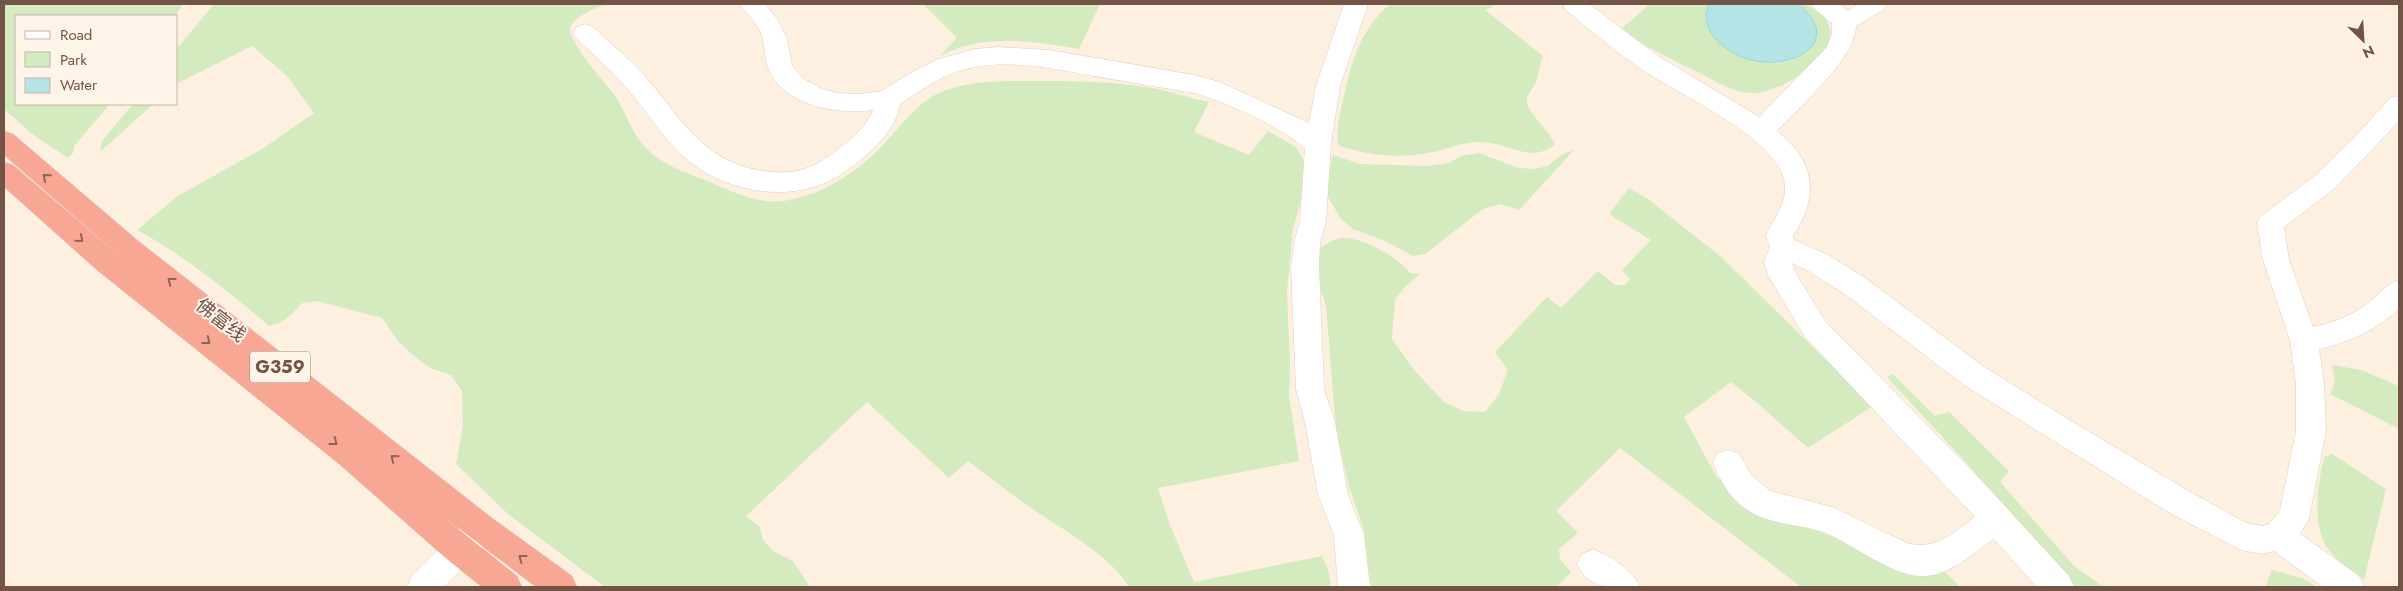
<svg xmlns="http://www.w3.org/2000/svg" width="2403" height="591" font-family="Jost,'Noto Sans SC',sans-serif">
<rect width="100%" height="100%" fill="#fdf0e1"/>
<path fill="#d4eabf" d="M 4,4 L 183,4 L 175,16 L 16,16 L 16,104 L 110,104 L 74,146 L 73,153 L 68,158 L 32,134 L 4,109 Z
M 214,4 L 605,4 C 595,9 577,15 571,25 C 564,37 601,78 609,88 C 625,106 630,133 648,150 C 663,165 685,172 705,180 C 724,188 744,198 765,201 C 803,205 844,181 871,157 C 896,135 915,99 949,89 C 974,81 1003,81 1029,81 C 1068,81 1108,81 1146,87 C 1167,90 1188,98 1209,102 L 1194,132 L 1249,155 L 1268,131 L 1296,147 L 1305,163 L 1300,206 L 1293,228 L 1287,292 L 1290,365 L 1289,396 L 1299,461 L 1158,488 L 1170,525 L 1194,582 L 1322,556 L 1328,569 L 1331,587 L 1129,587 C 1111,557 1069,533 1040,514 C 1016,498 992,479 968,461 L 949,478 L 867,402 L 746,516 L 759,526 L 763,540 L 773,551 L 793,561 L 810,587 L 605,587 L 508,514 L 456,464 L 463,427 L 462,391 L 451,375 L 430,368 L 413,355 L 399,342 L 382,318 L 317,301 L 302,303 C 292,315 284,322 269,326 C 228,291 185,256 137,230 L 178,196 L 262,149 L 314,113 L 287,76 L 252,46 L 176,84 L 176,50 Z
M 923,4 L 1100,4 L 1079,49 C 1030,41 986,33 940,56 L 957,38 Z
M 1390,4 L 1496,4 L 1485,10 L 1543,56 C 1540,63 1539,70 1537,78 C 1535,91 1519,96 1532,113 C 1540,124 1549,132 1555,144 C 1533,163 1514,146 1490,143 C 1469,139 1452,148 1433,152 C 1403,159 1366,156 1338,145 C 1336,126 1341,109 1345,91 C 1354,55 1361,30 1390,4 Z
M 1650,4 L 1710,4 L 1707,7 L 1775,63 L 1792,60 L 1806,53 L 1805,9 L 1798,4 C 1807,4 1818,10 1824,17 C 1851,50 1786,90 1757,93 C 1734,95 1713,79 1693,70 C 1666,57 1645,46 1620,30 Z
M 133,104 L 153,104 L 100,152 L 102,141 Z
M 1574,150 L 1519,210 L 1500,204 L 1483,209 L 1425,254 L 1413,256 L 1387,242 L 1353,229 L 1341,219 L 1325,192 L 1333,155 L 1360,164 L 1428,166 L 1449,163 L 1461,156 L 1479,153 L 1518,168 L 1535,169 L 1548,166 L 1563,154 Z
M 1629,188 L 1648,199 L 1720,256 L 1873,406 L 1808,448 L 1755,401 L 1731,382 L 1684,417 L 1716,476 L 1741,499 L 1835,538 L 1896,571 L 1917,576 L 1941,568 L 1960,587 L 1801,587 L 1620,448 L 1556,511 L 1578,533 L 1559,549 L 1560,559 L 1571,572 L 1557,587 L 1371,587 L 1364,530 L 1349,487 L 1336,430 L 1326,306 L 1320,287 L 1314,253 C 1323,246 1332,238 1345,238 C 1363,238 1400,258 1410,273 L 1420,274 L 1404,288 L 1395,300 L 1392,339 L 1415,371 L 1444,402 L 1463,411 L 1485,412 L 1499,394 L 1508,370 L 1495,352 L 1547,297 L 1561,308 L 1598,271 L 1615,285 L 1625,285 L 1630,279 L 1622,270 L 1651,240 L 1609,214 Z
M 2332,365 L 2361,370 L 2399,386 L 2399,429 L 2330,394 L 2335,382 Z
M 1893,374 L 1935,416 L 1949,412 L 2009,471 L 2000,482 L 2074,566 L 2104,587 L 2071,587 L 2040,548 L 1960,456 L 1887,377 Z
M 2332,454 L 2386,489 L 2364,580 C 2351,570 2335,560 2326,546 C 2312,521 2318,484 2324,457 Z
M 2272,570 L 2302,578 L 2317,587 L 2265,587 Z"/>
<path fill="#b5e4e7" stroke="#9bd4d9" d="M 1710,4 L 1798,4 C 1852,46 1777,81 1730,51 C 1722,45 1713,39 1709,29 C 1706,21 1704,12 1710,4 Z"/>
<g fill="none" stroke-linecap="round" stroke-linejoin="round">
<defs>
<path id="minor" d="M 740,4 L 765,4 L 777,19 L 787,39 L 792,65 L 802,78 L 820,88 L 836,93 L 860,94 L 882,91 L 914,71 L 939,59 L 975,49 L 999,47 L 1049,50 L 1194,75 L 1220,82 L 1309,123 L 1316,86 L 1344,4 L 1368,4 L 1340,86 L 1331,144 L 1326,221 L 1320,243 L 1319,267 L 1324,389 L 1335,422 L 1348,495 L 1364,535 L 1370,587 L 1338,587 L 1334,535 L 1318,495 L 1305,422 L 1296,389 L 1291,267 L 1294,243 L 1300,221 L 1305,148 C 1279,126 1226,102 1194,93 C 1163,88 1131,82 1100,77 C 1054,69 1002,56 956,72 C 936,79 918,92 900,104 C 895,133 869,154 846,171 C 802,204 733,196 690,162 C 666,143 650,116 631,93 C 615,73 595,56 577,39 L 573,33 L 577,27 L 585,24 L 593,27 C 609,42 626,56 641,72 C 682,117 702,166 772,172 C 794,174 811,169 829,156 C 845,144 866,130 873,110 C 838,115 785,106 769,70 C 763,57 766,41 759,29 C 754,20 746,13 740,4 Z
M 1562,4 L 1589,4 L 1658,56 L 1759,117 L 1827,47 L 1832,33 L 1832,23 L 1816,10 L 1812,4 L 1839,4 L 1848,11 L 1858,4 L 1887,4 L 1883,10 L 1856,26 C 1856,58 1799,107 1777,131 C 1815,162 1820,195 1793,236 L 1794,240 L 1830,256 L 1865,278 L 1984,367 L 2071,421 L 2192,493 L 2246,523 L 2262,526 L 2269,524 L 2280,511 L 2296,431 L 2296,383 L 2290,340 L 2263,260 L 2257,223 L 2261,216 L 2317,174 L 2353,139 L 2390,98 L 2399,96 L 2399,121 L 2335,188 L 2284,227 L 2289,260 L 2313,327 C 2335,323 2354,314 2371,301 C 2381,293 2387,283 2399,280 L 2399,309 C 2376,330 2350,342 2319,349 L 2324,383 L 2326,431 L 2309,518 L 2300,534 L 2359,576 L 2364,587 L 2323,587 L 2274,551 L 2262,554 L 2241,550 L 2170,513 L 1964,385 L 1845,294 L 1810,272 L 1792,263 L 1795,272 L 1825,321 L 1980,479 L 2069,576 L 2074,587 L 2037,587 L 1994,539 C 1974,553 1950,575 1924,576 C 1892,577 1855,545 1826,533 C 1800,523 1770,526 1746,509 C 1729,498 1721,481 1713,463 L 1717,453 L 1728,450 L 1739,453 L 1751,475 L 1770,491 L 1832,507 L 1907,543 C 1936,551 1952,533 1975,517 L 1805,337 L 1768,275 L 1764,261 L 1770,247 L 1766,235 C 1775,216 1789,202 1784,179 C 1775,137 1676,93 1641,69 C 1615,51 1590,30 1566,10 Z
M 481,514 L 492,518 L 496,528 L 492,538 L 444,587 L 407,587 L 412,576 L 470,518 Z
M 1593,549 C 1610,556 1633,570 1640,587 C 1612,587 1590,591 1577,564 L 1582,554 Z"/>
<path id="highway" d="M 4,131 L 13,134 L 137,240 L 492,518 L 572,576 L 577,587 L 536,587 L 441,515 L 517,576 L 522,587 L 482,587 L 448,560 L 338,463 L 97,270 L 4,187 L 4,162 L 13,165 L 117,254 L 123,259 L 4,155 Z"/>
</defs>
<use href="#minor" stroke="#e3cdbf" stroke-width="1"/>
<use href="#highway" stroke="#dbd2cf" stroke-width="1"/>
<use href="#minor" fill="#fff" fill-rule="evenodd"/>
<use href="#highway" fill="#f9a795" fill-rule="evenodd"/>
</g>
<defs><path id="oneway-chevron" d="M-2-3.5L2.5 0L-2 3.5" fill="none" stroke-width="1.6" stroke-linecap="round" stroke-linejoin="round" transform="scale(1.25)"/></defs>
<g stroke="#8f6457">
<use href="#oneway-chevron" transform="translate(46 177) rotate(-139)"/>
<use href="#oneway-chevron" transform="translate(80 239) rotate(41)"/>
<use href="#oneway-chevron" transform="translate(171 281) rotate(-142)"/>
<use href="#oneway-chevron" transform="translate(207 341) rotate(38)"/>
<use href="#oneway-chevron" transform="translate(334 442) rotate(38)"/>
<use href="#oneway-chevron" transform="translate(394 458) rotate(-141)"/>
<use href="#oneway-chevron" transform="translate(522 558) rotate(-143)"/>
</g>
<g text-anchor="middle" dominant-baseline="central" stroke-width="4" stroke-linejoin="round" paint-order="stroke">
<rect fill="#fff4e8" stroke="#9e8377" stroke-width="1" x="250" y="351.5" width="60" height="31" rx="4"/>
<g font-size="18" font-weight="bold" fill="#745347">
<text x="280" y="367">G359</text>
</g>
<g font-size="19" fill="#745347" stroke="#fff4e8">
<text transform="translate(221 320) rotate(38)">佛富线</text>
</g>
</g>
<rect width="2403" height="591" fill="none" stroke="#745347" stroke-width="10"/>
<rect x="15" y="15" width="162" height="90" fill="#fff4e8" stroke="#c7b4a8"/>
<rect x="25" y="31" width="25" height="8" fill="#ffffff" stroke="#c7b4a8"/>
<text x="60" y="40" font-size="15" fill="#745347">Road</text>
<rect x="25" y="52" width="25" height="15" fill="#d4eabf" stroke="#c7b4a8"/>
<text x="60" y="65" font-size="15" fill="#745347">Park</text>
<rect x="25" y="78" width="25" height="15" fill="#b5e4e7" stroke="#c7b4a8"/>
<text x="60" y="90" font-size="15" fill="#745347">Water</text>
<g transform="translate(2363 40) rotate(155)" stroke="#fff4e8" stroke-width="4" paint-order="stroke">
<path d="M0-4L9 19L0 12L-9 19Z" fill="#745347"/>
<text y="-8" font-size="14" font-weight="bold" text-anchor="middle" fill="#745347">N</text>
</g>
</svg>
